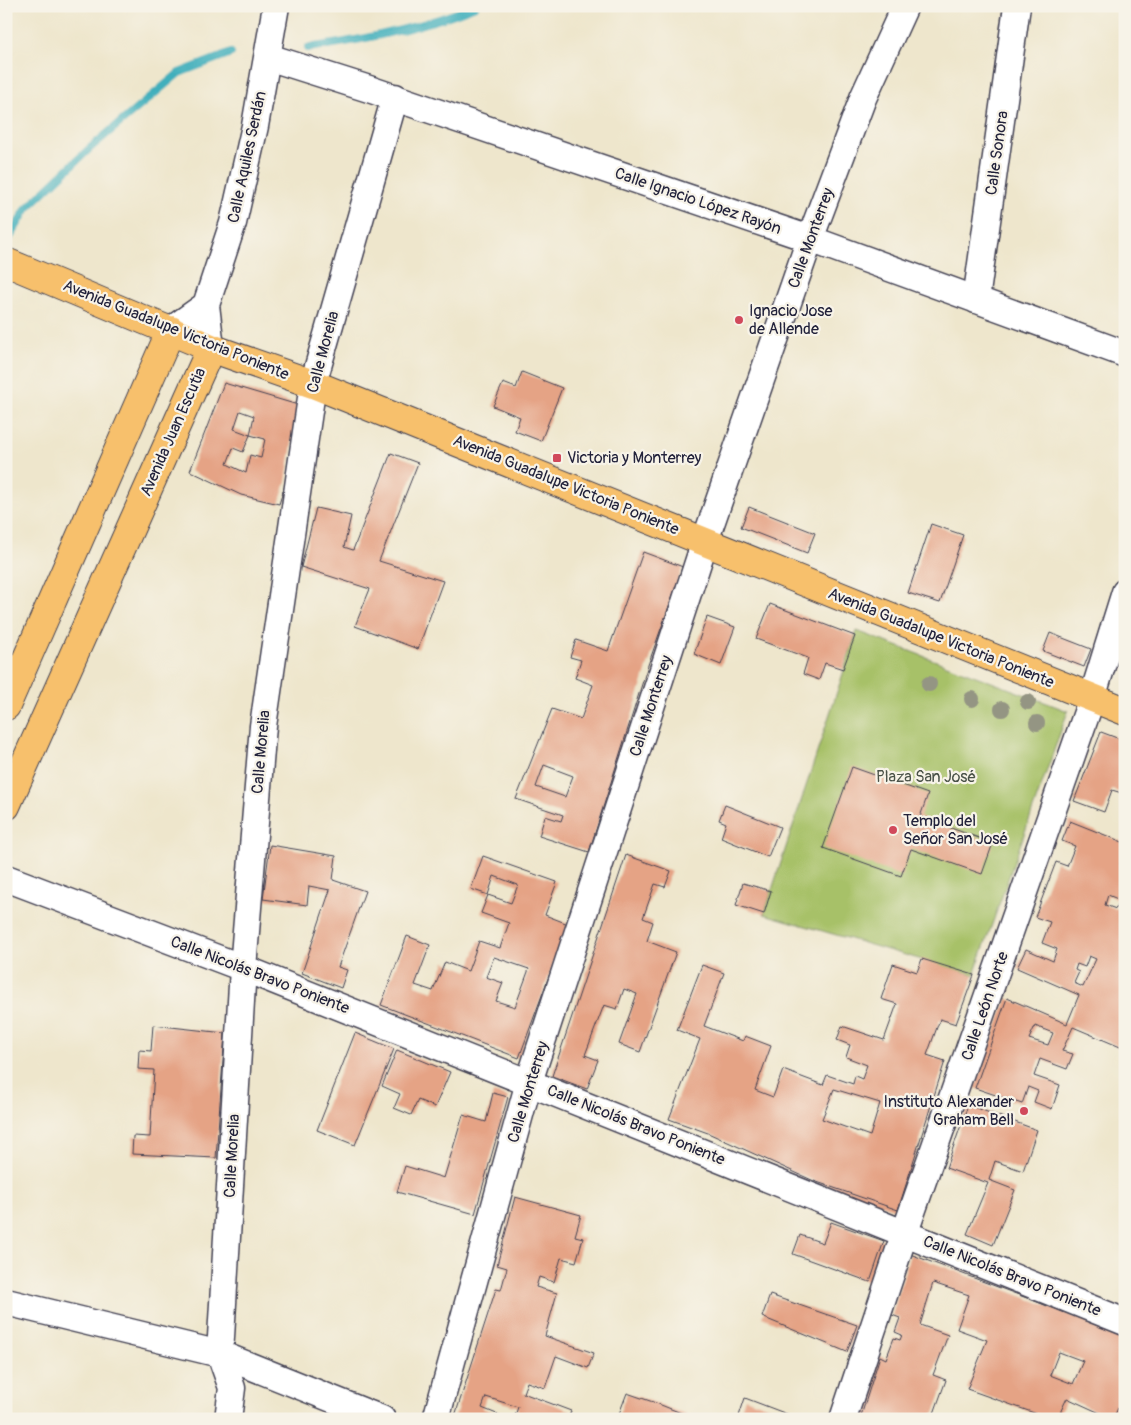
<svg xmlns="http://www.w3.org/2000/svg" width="1131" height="1425" font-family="Pangolin,sans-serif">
<rect width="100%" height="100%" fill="#f7f3e8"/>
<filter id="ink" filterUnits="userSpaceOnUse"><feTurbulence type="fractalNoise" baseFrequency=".02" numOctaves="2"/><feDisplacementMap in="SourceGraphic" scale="10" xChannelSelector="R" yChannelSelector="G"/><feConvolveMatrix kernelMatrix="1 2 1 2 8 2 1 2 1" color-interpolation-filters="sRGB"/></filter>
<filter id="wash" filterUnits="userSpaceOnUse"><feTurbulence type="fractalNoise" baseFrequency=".0096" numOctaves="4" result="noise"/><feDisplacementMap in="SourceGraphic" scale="20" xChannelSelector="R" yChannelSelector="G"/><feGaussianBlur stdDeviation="1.12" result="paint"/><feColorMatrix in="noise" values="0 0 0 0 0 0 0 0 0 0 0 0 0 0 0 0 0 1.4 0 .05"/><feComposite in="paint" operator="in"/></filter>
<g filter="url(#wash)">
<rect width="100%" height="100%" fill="#eee6cc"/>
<path fill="#a7c168" stroke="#647252" d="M 857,631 L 1068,711 L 974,975 L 764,914 Z"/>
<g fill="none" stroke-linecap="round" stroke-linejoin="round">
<path stroke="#3fafbc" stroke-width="8" d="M 308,48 C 364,40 422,28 475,6
M 6,244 L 27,208 L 89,149 L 179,73 L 231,53"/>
</g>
<g id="blocks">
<path fill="#e5a385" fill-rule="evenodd" d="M 522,372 L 562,388 L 541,441 L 515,431 L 520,417 L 493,406 L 503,383 L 516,388 Z
M 224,383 L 298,405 L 286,482 L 279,504 L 241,495 L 190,471 ZM 240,411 L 254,416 L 250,435 L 234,429 ZM 250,435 L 265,439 L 261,458 L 250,455 L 246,473 L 227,464 L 233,448 L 243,452 Z
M 391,453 L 418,463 L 379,561 L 443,581 L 418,649 L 355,626 L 370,589 L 301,567 L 316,508 L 351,516 L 344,547 L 353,550 Z
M 749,507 L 815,533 L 807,553 L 741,527 Z
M 931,524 L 963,535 L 940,603 L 908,593 Z
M 643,552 L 683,567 L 648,665 L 589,852 L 539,836 L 545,816 L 561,821 L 563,815 L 516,799 L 552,709 L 581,719 L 593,685 L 575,678 L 581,660 L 570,657 L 576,640 L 608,651 ZM 544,765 L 573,776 L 565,797 L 536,787 Z
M 770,604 L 855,636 L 843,669 L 825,663 L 819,680 L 803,674 L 808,658 L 756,639 Z
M 707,617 L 735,627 L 721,665 L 694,654 Z
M 1050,633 L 1091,649 L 1084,667 L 1043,651 Z
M 1101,732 L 1125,741 L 1125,794 L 1112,790 L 1104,812 L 1074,801 Z
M 852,767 L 928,794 L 920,817 L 993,843 L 982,874 L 911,849 L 901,876 L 823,848 Z
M 725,805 L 780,827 L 768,857 L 721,838 L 726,823 L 719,820 Z
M 1070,821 L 1125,843 L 1125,854 L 1120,864 L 1125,866 L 1125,1049 L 1073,1027 L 1062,1051 L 1073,1054 L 1067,1069 L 1040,1059 L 1034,1076 L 1060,1085 L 1052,1109 L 1034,1102 L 1038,1091 L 1028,1087 L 1022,1104 L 975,1088 L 1007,998 L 1067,1024 L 1079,995 L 1017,968 L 1026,949 L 1053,961 L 1057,949 L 1042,943 L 1050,922 L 1035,917 L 1056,862 L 1067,866 L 1075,846 L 1062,841 ZM 1108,895 L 1120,900 L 1116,909 L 1105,905 ZM 1089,956 L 1096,959 L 1083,987 L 1074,983 L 1079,972 L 1075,970 L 1077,964 L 1085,967 ZM 1035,1026 L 1053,1033 L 1048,1045 L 1029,1039 Z
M 270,845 L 336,856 L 333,880 L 365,891 L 338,967 L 347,970 L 341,988 L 302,973 L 330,890 L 309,886 L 307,905 L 263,899 Z
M 626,855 L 671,871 L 665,887 L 655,884 L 643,918 L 653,922 L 647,941 L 676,952 L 640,1052 L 619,1044 L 637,994 L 624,989 L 617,1009 L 604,1005 L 585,1055 L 598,1060 L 587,1089 L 552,1076 Z
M 483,856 L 557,882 L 545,915 L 568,924 L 519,1058 L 381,1005 L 407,936 L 430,945 L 415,985 L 433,991 L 445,962 L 468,971 L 479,941 L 500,948 L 509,923 L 481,913 L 488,895 L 511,903 L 518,885 L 494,876 L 488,895 L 471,889 ZM 494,957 L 529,969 L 515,1007 L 496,1001 L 503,983 L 486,977 Z
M 743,883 L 771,891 L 764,914 L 736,905 Z
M 922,959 L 974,975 L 956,1024 L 940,1019 L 927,1055 L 945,1061 L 898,1210 L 814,1181 L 708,1133 L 669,1119 L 700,1039 L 677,1030 L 702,965 L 724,973 L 704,1026 L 743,1041 L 745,1036 L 771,1046 L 755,1090 L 773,1097 L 783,1070 L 823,1085 L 827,1075 L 853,1084 L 855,1076 L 862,1079 L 867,1065 L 846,1057 L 850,1045 L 837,1040 L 842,1026 L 884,1040 L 897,1004 L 881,999 L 893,964 L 917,972 ZM 834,1089 L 880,1103 L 870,1136 L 822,1119 Z
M 153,1025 L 225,1033 L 216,1158 L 132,1154 L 133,1136 L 150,1137 L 154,1070 L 138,1069 L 139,1050 L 151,1051 Z
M 355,1033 L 394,1049 L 355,1145 L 317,1130 Z
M 397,1050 L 450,1072 L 435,1107 L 418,1100 L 411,1115 L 394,1108 L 400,1094 L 382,1086 Z
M 493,1093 L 508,1097 L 475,1214 L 397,1192 L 405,1166 L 444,1178 L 463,1115 L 486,1122 Z
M 968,1105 L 1037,1130 L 1023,1171 L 995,1161 L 989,1180 L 1015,1190 L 993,1245 L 967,1234 L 988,1183 L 946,1168 Z
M 515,1197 L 581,1215 L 575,1236 L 583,1238 L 576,1262 L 561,1258 L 554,1282 L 539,1277 L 536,1287 L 557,1293 L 545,1336 L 594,1353 L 588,1368 L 556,1356 L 545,1388 L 527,1382 L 523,1393 L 571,1411 L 568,1419 L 514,1419 L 518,1407 L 486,1397 L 482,1408 L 509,1419 L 454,1419 L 496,1289 L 501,1290 L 507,1268 L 497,1265 Z
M 831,1222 L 884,1241 L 870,1282 L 793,1254 L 800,1235 L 823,1243 Z
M 910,1254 L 1125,1335 L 1125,1411 L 1118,1408 L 1113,1419 L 1067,1398 L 1057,1419 L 1051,1419 L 967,1389 L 987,1340 L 957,1329 L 969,1295 L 933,1283 L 920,1325 L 948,1335 L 933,1375 L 946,1380 L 932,1419 L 860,1419 L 880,1356 L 886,1359 L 894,1338 L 900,1340 L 902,1335 L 895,1332 L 900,1318 L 892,1315 ZM 1059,1352 L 1083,1361 L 1073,1384 L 1050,1375 Z
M 770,1295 L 857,1325 L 847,1352 L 762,1317 Z
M 627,1393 L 656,1403 L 696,1419 L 617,1419 Z
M 745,1398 L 800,1419 L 738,1419 Z
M 591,1414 L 603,1419 L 589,1419 Z"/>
</g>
</g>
<g filter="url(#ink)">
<use href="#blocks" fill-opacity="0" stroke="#413f51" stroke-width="1"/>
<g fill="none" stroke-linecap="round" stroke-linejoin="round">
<defs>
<path id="minor" d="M 268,57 L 369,89 L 810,239 L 1125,354
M 976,300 L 1017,6
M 171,330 L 206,305
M 211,348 L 206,305 L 233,223 L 255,126 L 276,6
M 6,878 L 243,968 L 1125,1322
M 6,1302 L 220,1354 L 382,1419
M 228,1419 L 232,1388 L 220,1354 L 243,968 L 263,726 L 313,384 L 395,97
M 436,1419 L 529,1082 L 705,541 L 810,239 L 863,98 L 905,6
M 843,1419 L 905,1232 L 1092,698 L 1125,592"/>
<path id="major" d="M 6,262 L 211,348 L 313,384 L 1125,711
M 6,706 L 171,330
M 6,806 L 211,348"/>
</defs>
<use href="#minor" stroke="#413f51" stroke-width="29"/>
<use href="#major" stroke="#413f51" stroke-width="30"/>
<use href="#minor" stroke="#fff" stroke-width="26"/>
<use href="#major" stroke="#f7c06c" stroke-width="28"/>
</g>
<g fill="#949583">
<circle cx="929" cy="684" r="8"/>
<circle cx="972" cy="699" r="8"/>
<circle cx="1028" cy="702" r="8"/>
<circle cx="1002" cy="709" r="8"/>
<circle cx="1037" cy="723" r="8"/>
</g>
</g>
<g fill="#d1495b" stroke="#f7f3e8" stroke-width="2">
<circle cx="739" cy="320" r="5"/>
<rect x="552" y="453" width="10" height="10" rx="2.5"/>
<circle cx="893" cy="830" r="5"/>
<circle cx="1024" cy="1111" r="5"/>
</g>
<g text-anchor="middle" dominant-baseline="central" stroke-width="4.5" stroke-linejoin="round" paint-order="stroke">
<g font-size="16" fill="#22223b" stroke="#f7f3e8">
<text transform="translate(997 153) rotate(-82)">Calle Sonora</text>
<text transform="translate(247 157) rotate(-78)">Calle Aquiles Serdán</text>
<text transform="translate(698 201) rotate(19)">Calle Ignacio López Rayón</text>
<text transform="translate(811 238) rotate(-70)">Calle Monterrey</text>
<text transform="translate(176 330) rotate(22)">Avenida Guadalupe Victoria Poniente</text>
<text transform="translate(323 352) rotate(-75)">Calle Morelia</text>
<text transform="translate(173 432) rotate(-66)">Avenida Juan Escutia</text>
<text transform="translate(566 485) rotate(22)">Avenida Guadalupe Victoria Poniente</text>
<text transform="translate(941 638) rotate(22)">Avenida Guadalupe Victoria Poniente</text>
<text transform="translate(651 706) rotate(-72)">Calle Monterrey</text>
<text transform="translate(261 752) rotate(-85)">Calle Morelia</text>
<text transform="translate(260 975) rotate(21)">Calle Nicolás Bravo Poniente</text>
<text transform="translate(985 1006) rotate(-71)">Calle León Norte</text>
<text transform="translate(528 1092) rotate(-73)">Calle Monterrey</text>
<text transform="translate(636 1125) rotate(22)">Calle Nicolás Bravo Poniente</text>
<text transform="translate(232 1156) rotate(-87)">Calle Morelia</text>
<text transform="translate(1012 1276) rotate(22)">Calle Nicolás Bravo Poniente</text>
</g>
<g font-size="16" fill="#22223b" stroke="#f7f3e8" text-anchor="start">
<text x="749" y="311">Ignacio Jose<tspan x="749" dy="18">de Allende</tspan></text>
<text x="567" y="458">Victoria y Monterrey</text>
<text x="903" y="821">Templo del<tspan x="903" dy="18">Señor San José</tspan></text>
<text x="1014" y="1102" text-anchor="end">Instituto Alexander<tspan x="1014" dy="18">Graham Bell</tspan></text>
</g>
<g font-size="16" fill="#4a5248" stroke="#f7f3e8">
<text x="926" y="777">Plaza San José</text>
</g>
</g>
<rect width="1131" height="1425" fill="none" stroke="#f7f3e8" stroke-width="25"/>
</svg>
